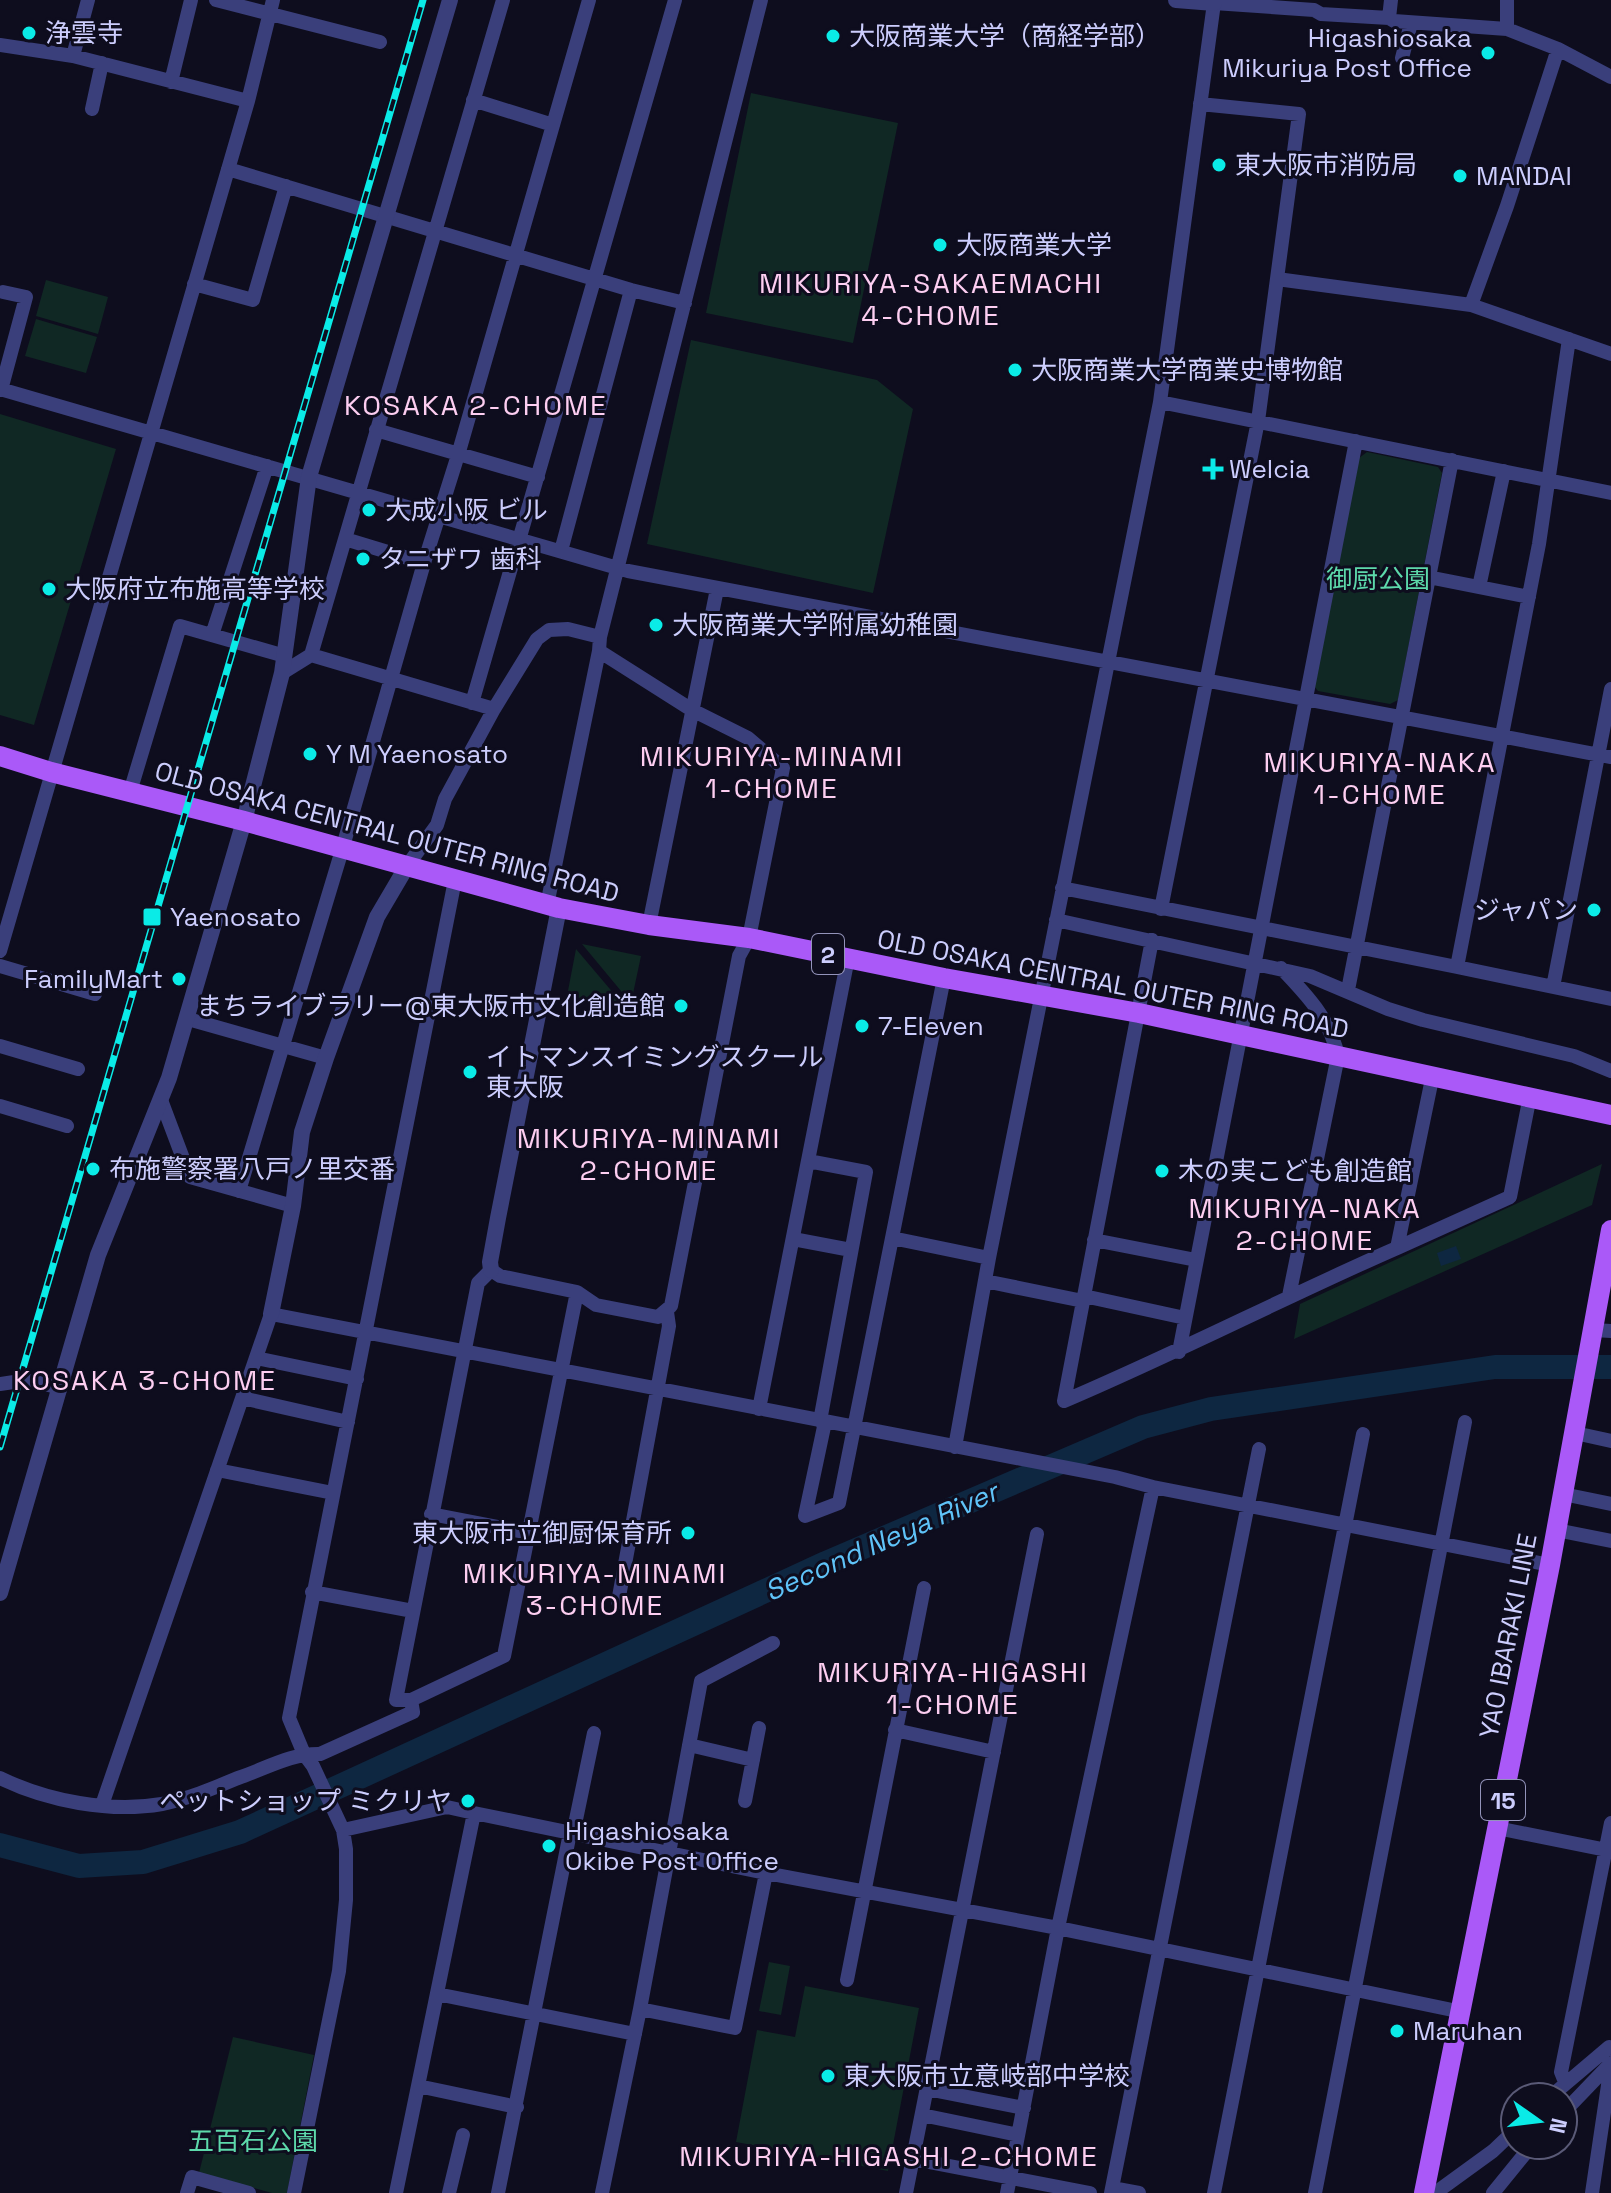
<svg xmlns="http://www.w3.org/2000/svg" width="1611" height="2193" font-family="'Space Grotesk','Noto Sans JP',sans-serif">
<rect width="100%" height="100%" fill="#0e0d1e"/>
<path fill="#102824" d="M 751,93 L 898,123 L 853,343 L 706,313 Z
M 46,280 L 108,297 L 98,334 L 36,316 Z
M 36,319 L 97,337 L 86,373 L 25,356 Z
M 691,340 L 877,380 L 913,409 L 873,593 L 647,544 Z
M 0,414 L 116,449 L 34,725 L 0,715 Z
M 1367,452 L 1438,467 L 1442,473 L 1398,700 L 1390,704 L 1318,691 L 1314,686 L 1359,458 Z
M 582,944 L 641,956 L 631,1003 Z
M 576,949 L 626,1008 L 567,996 Z
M 1602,1164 L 1592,1205 L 1294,1339 L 1300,1304 Z
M 769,1962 L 790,1966 L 781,2015 L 759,2011 Z
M 805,1986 L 919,2008 L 888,2171 L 736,2142 L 757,2030 L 795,2037 Z
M 233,2037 L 314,2055 L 287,2193 L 272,2193 L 199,2173 Z"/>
<path fill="#0e2741" d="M 1456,1246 L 1461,1259 L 1441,1266 L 1437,1253 Z"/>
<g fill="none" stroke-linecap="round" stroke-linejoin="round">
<path stroke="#0e2741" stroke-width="24" d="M 0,1845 L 79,1866 L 143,1862 L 240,1832 L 826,1563 L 1143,1427 L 1211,1409 L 1495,1367 L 1611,1367"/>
<path stroke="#3a3f7b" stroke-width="14" d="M 216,0 L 380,42
M 1389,18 L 1391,0
M 1507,29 L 1507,0
M 0,45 L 73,56 L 248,101
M 73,56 L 88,0
M 1402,58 L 1411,23
M 171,82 L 191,0
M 473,100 L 553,125
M 92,109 L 102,63
M 228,169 L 631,290 L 685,303
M 1277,279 L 1471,305 L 1611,354
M 194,284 L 253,300 L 286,186
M 1471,305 L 1507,206 L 1558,49
M 1569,339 L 1539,544 L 1457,967 L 1611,999
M 0,389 L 628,571 L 1611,757
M 1,390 L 26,297 L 3,292
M 1160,402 L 1611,493
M 376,430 L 538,477
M 345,539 L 424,563
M 561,551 L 631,290
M 1428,577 L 1529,597
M 1479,587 L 1504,471
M 212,635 L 267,466
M 311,655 L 494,709
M 282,673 L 311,655 L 503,0
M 472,703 L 675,0
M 130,792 L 180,626 L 285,656
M 407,866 L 437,825 L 445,799 L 494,709 L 537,639 L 549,630 L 568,629 L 600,637
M 1062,888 L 1457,967
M 547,905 L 599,651 L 600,637 L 761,0
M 1161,909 L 1258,421 L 1299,114 L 1200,104
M 1056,920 L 1310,976 L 1388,1009 L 1423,1020 L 1574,1056 L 1611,1071
M 649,925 L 717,589
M 1152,940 L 1064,1401 C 1177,1353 1285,1297 1397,1248 L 1433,1074
M 0,951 L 248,101 L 273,0
M 0,966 L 95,994
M 1281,968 C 1306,994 1330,1019 1338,1056 L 1289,1296
M 1553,987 L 1611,689
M 1348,990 L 1452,460
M 188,1019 L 326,1058
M 0,1046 L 78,1069
M 161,1100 L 190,1177 L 293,1206
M 0,1106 L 67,1126
M 808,1161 L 866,1172 L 820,1421
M 239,1191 L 342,850 L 424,563 L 458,455 L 589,0
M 892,1238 L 989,1258
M 793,1239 L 851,1250
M 1094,1240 L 1196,1260
M 1397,1248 L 1510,1197 L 1530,1096
M 985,1281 L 1083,1301
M 1084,1296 L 1185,1318
M 1594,1330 L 1611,1331
M 1179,1352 L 1356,441
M 256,1358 L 357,1379
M 0,1384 L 27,1380 L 61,1388
M 242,1398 L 348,1422
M 759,1409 L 848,958
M 825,1422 L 805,1516 L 839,1503 L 944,978
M 1575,1433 L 1611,1441
M 955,1447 L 989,1258 L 1160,402 L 1214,3 L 1314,10 L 1321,14 L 1389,18 L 1394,21 L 1507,29 L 1558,49 L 1611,77
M 217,1470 L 333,1493
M 1563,1494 L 1611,1504
M 431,1514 L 529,1533
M 1556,1530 L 1611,1541
M 312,1592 L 413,1611
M 618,1602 L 669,1326 L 667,1312
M 411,1700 L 396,1700 L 478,1283 L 491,1270 L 500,1276 L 577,1292 L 596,1305 L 658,1317 L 671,1306 L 739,956 L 749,938 L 783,768 L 748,738 L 692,710 L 599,651
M 895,1730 L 994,1752
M 689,1745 L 753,1760
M 0,1778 C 47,1801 110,1813 162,1804 C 188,1799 214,1788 238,1778 C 265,1769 292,1753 320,1754 L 413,1712 L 411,1700 L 504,1656 L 577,1292
M 745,1801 L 759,1728
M 102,1805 L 271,1314 L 1115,1477 L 1153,1487 L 1550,1565
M 1497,1828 L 1611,1851
M 343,1830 L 447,1807 L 474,1813
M 573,1834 L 594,1733
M 847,1980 L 924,1588
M 437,1994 L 635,2034
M 640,2009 L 735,2028 L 766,1873
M 1565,2082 L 1561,2072 L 1611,1823
M 418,2086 L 517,2107
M 927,2089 L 1024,2108
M 1550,2097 L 1609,2047 L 1611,2049
M 1563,2113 L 1611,2063
M 922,2115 L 1018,2135
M 913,2159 L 1090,2193
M 1112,2188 L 1139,2193
M 1424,2192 L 1438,2191 L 1493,2151 L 1515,2130
M 187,2193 L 192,2177 L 249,2193
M 294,2193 L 339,1971 L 346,1900 L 346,1849 L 343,1830 L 313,1766 L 304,1754 L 289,1718 L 455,880
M 396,2193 L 474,1813 L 766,1873 L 1058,1928 L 1462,2012
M 449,2193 L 463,2135
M 498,2193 L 570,1833
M 602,2193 L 640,2009 L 701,1681 L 773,1643
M 906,2193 L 1037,1534
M 1007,2193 L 1058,1928 L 1153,1487
M 1111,2193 L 1259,1449
M 1214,2193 L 1363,1434
M 1315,2193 L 1465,1422
M 1493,2193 L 1532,2145
M 1592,2193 L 1611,2065"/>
<path stroke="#3a3f7b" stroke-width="16" d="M 1176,0 L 1214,3 L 1214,0
M 491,1270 L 490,1262 L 498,1218 L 559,908
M 271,1314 L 293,1206 L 302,1132 L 326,1058 L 377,917 L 407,866
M 0,1593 L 98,1255 L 169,1078 L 244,821 L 282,673 L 309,477 L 450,0"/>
<path stroke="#aa59f8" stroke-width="20" d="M 0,756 L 51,772 L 244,821 L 559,908 L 649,925 L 749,938 L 944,978 L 1139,1013 L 1611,1115
M 1424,2193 L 1550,1565 L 1611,1230"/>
<defs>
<path id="rail" d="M 0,1447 L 423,0"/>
</defs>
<use href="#rail" stroke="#0aebe7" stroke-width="7"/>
<use href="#rail" stroke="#0e0d1e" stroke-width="4" stroke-dasharray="12" stroke-linecap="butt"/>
</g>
<g fill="#0aebe7" stroke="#0e0d1e" stroke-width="3">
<circle cx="29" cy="33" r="8"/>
<circle cx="833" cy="36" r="8"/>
<circle cx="1488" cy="53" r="8"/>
<circle cx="1219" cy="165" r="8"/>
<circle cx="1460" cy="176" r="8"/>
<circle cx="940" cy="245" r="8"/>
<circle cx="1015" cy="370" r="8"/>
<path d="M1209 457h8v8h8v8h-8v8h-8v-8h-8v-8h8z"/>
<circle cx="369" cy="510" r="8"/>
<circle cx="363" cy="559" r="8"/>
<circle cx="49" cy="589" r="8"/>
<circle cx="656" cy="625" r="8"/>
<circle cx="310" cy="754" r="8"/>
<circle cx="1594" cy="910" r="8"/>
<rect x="142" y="907" width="20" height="20" rx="4"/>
<circle cx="179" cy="979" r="8"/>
<circle cx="681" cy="1006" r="8"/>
<circle cx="862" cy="1026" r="8"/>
<circle cx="470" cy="1072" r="8"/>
<circle cx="93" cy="1169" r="8"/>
<circle cx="1162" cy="1171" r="8"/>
<circle cx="688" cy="1533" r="8"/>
<circle cx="468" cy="1801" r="8"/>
<circle cx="549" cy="1846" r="8"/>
<circle cx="1397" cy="2031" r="8"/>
<circle cx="828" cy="2076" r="8"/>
</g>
<g text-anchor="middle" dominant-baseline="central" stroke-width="6" stroke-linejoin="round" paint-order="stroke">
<g fill="#0e0d1e" stroke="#9393ba" stroke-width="2">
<rect x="812" y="934" width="32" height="40" rx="6"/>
<rect x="1481" y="1780" width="44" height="40" rx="6"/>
</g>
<g font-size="24" font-weight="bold" fill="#cccdfd">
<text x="828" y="954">2</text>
<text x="1503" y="1800">15</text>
</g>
<g font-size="26" fill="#cccdfd" stroke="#0e0d1e" text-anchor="start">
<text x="45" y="33">浄雲寺</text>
<text x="849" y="36">大阪商業大学（商経学部）</text>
<text x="1472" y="38" text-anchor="end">Higashiosaka<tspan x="1472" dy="30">Mikuriya Post Office</tspan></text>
<text x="1235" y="165">東大阪市消防局</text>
<text x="1476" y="176">MANDAI</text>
<text x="956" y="245">大阪商業大学</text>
<text x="1031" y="370">大阪商業大学商業史博物館</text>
<text x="1229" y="469">Welcia</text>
<text x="385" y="510">大成小阪 ビル</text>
<text x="379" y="559">タニザワ 歯科</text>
<text x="65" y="589">大阪府立布施高等学校</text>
<text x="672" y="625">大阪商業大学附属幼稚園</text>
<text x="326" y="754">Y M Yaenosato</text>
<text x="1578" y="910" text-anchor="end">ジャパン</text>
<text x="170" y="917">Yaenosato</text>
<text x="163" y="979" text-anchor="end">FamilyMart</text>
<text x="665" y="1006" text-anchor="end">まちライブラリー@東大阪市文化創造館</text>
<text x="878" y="1026">7-Eleven</text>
<text x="486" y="1057">イトマンスイミングスクール<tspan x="486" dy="30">東大阪</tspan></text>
<text x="109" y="1169">布施警察署八戸ノ里交番</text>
<text x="1178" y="1171">木の実こども創造館</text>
<text x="672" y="1533" text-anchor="end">東大阪市立御厨保育所</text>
<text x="452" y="1801" text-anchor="end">ペットショップ ミクリヤ</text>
<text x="565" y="1831">Higashiosaka<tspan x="565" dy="30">Okibe Post Office</tspan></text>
<text x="1413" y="2031">Maruhan</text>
<text x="844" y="2076">東大阪市立意岐部中学校</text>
</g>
<g font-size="26" fill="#5dd9ab" stroke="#0e0d1e">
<text x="1378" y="579">御厨公園</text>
<text x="253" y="2141">五百石公園</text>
</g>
<g font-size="26" fill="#cccdfd" stroke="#0e0d1e">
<text transform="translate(387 832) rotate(15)">OLD OSAKA CENTRAL OUTER RING ROAD</text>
<text transform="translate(1113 984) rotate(11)">OLD OSAKA CENTRAL OUTER RING ROAD</text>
<text transform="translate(1508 1636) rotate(-79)">YAO IBARAKI LINE</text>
</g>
<g font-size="28" letter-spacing="2" fill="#fdcef1" stroke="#0e0d1e">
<text x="931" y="283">MIKURIYA-SAKAEMACHI<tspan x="931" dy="32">4-CHOME</tspan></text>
<text x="476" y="405">KOSAKA 2-CHOME</text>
<text x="772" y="756">MIKURIYA-MINAMI<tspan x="772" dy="32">1-CHOME</tspan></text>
<text x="1380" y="762">MIKURIYA-NAKA<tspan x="1380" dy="32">1-CHOME</tspan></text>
<text x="649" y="1138">MIKURIYA-MINAMI<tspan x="649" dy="32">2-CHOME</tspan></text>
<text x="1305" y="1208">MIKURIYA-NAKA<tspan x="1305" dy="32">2-CHOME</tspan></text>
<text x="145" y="1380">KOSAKA 3-CHOME</text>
<text x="595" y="1573">MIKURIYA-MINAMI<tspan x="595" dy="32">3-CHOME</tspan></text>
<text x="953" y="1672">MIKURIYA-HIGASHI<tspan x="953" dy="32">1-CHOME</tspan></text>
<text x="889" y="2156">MIKURIYA-HIGASHI 2-CHOME</text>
</g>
<g font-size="28" font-style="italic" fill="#5fc3f8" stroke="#0e0d1e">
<text transform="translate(881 1541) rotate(-24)">Second Neya River</text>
</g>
</g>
<g transform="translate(1539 2121) rotate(104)"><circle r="38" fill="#0e0d1e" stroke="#5a5a77" stroke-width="2"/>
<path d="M0-6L14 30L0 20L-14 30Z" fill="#0aebe7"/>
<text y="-12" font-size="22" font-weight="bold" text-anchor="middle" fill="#cccdfd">N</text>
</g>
</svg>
